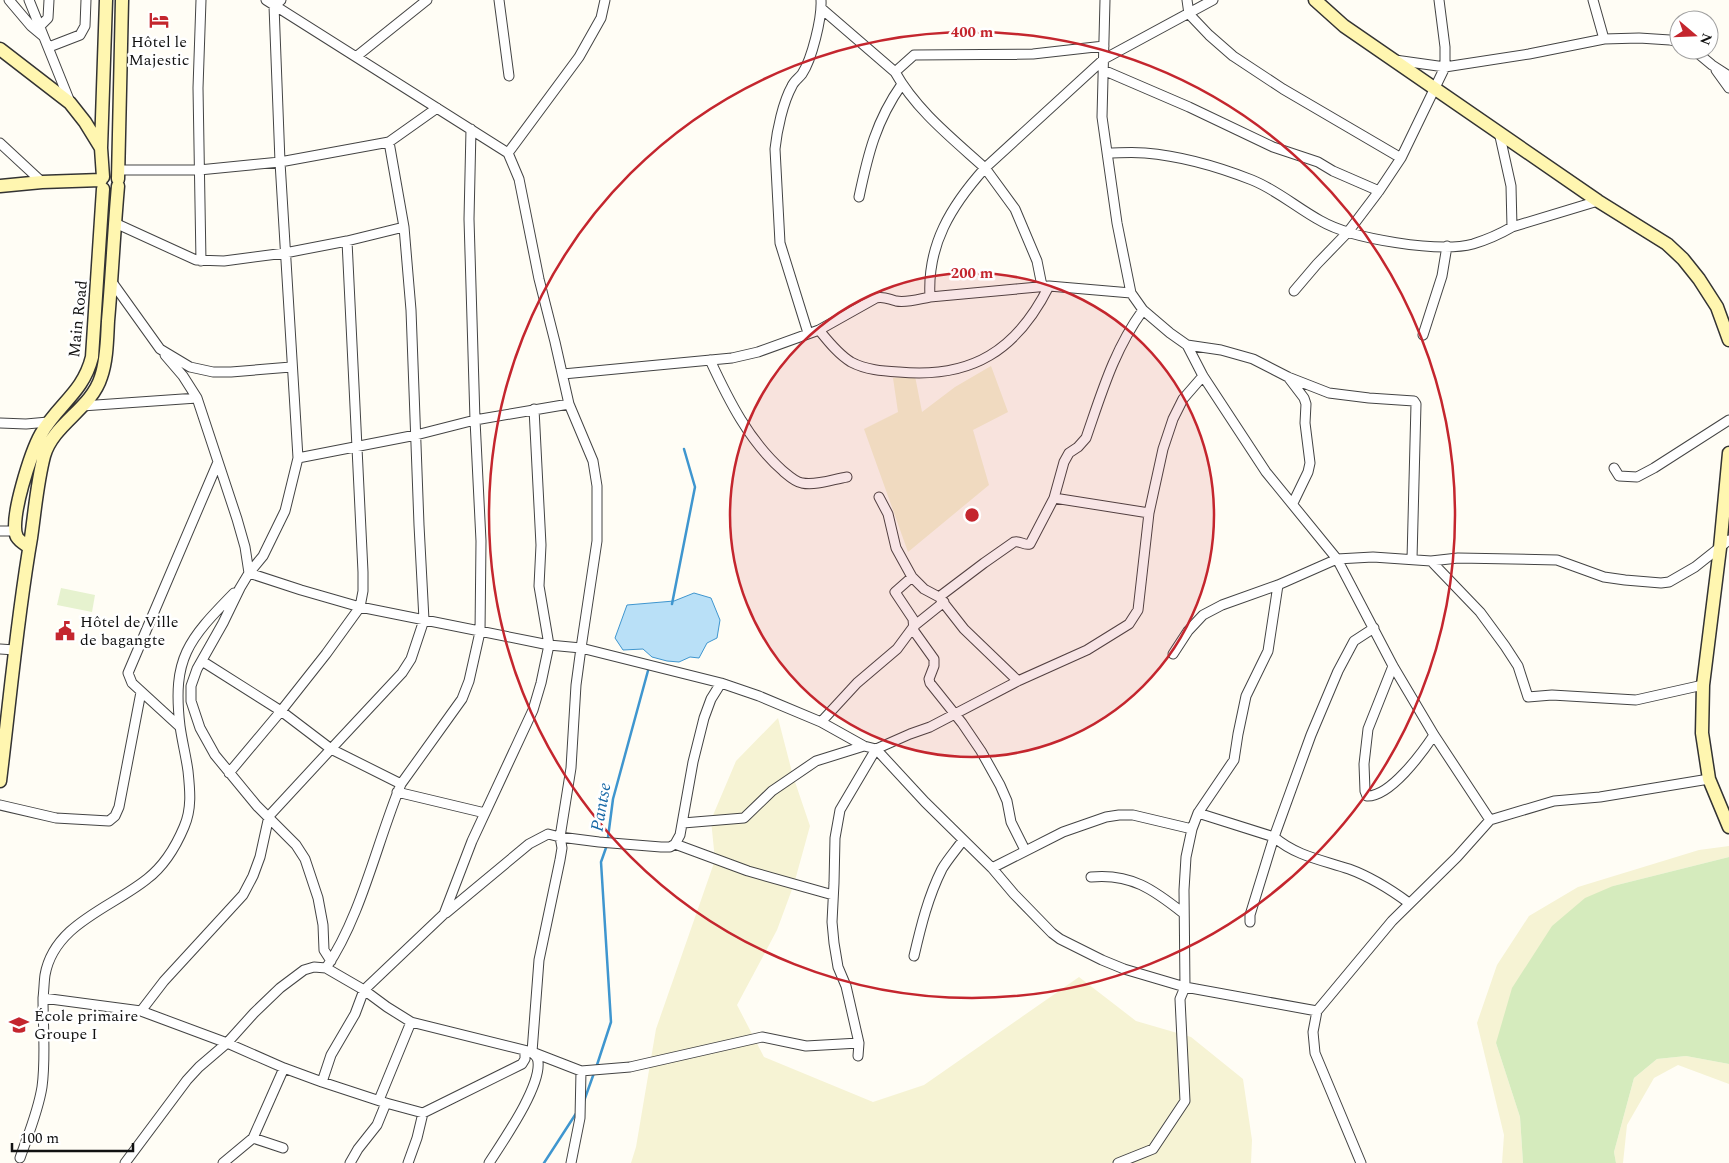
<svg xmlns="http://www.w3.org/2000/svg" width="1729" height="1163" font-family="Spectral,serif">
<rect width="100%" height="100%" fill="#fffdf5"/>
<path fill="#f6f3d4" d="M 991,366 L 1008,412 L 973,430 L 989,485 L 908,552 L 864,429 L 898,412 L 893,378 L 915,376 L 922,412 L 955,387 Z
M 778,718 L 793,776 L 810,826 L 794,884 L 777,930 L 737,1005 L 764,1057 L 873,1102 L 924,1085 L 1079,977 L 1136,1021 L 1191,1037 L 1243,1079 L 1252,1140 L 1251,1163 L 631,1163 L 636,1147 L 656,1029 L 715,860 L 711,820 L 736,761 Z
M 1729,846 L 1729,857 L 1613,886 L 1496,1043 L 1520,1117 L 1523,1163 L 1502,1163 L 1504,1135 L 1477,1023 L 1497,965 L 1529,916 L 1578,887 L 1699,850 Z
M 1686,1056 L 1729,1064 L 1729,1084 L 1678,1065 L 1654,1078 L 1627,1125 L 1623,1163 L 1616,1163 L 1614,1152 L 1634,1078 L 1657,1059 Z"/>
<path fill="#d5ebbd" d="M 1729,857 L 1729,1064 L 1686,1056 L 1657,1059 L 1634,1078 L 1614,1152 L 1616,1163 L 1523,1163 L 1520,1117 L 1496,1043 L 1512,988 L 1552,926 L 1585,898 L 1613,886 Z"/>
<path fill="#e6f2cf" d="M 61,588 L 95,595 L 92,612 L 57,605 Z"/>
<path fill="#b9e0f7" stroke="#3f96cf" d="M 694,593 L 711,598 L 720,620 L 717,638 L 707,643 L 699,658 L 690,657 L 679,662 L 667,661 L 652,657 L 643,649 L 623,650 L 615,638 L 627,605 L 674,601 Z"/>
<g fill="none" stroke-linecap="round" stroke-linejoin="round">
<path stroke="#3f96cf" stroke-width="2.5" d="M 672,604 L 695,487 L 684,449
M 596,1068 L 611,1022 L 601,862 L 607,845 L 613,799 L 649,667
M 584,1101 L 594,1073
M 544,1163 L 577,1112"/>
<defs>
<path id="street" d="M 9,0 L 31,26 L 43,36
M 29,0 L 70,102
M 201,0 L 198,88 L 201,261
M 266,0 L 508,153 L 579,57 L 601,18 L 605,0
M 281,0 L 274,6 L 280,162 L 298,458 L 285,511 L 263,556 L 249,573 L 301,590 L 360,607 L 549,645 L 539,586 L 541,545 L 534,409
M 499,0 L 509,76
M 1105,0 L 1102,117 L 1117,223 L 1131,293 L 1143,310 L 1170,333 L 1187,345 L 1203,376 L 1266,472 L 1337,559 L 1373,557 L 1431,561 L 1458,558 L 1557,560 L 1604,577 L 1625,580 L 1661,583 L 1669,582 L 1695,567 L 1729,540
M 1187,0 L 1189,14 L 1209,35 L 1233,56 L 1283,89 L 1401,158 L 1445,67 L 1445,47 L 1439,0
M 1593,0 L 1604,39
M 822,9 L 895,72 C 916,110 953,139 985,168 L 1104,59 L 1213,0
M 40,26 L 48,18 L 49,0
M 49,47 L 80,35 L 85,26 L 86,0
M 1694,50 L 1712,65 L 1729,76
M 357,56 L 427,0
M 1395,60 L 1445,67 L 1529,54 L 1604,39 L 1639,38 L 1670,40 L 1679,42
M 1103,70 L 1189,107 L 1273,147 L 1318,162 L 1333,171 L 1379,191
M 1716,70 L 1729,88
M 895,72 L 914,55 L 1033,54 L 1104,46
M 0,143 L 42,182
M 1107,153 C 1119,153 1132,152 1145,153 C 1181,156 1219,167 1252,180 C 1277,190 1297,208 1321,221 C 1352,239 1439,253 1473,244 C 1486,240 1500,234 1512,227 L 1511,186 L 1499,132
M 118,170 L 199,170 L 280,162 L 389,142 L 437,108
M 859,197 C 868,154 876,121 902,84
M 115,223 L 196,260 L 224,261 L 285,253 L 347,241 L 404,227 L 389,142
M 1512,227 L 1598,201
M 112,282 L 160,349 L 190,367 L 213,372 L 231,372 L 291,367
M 1294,291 L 1317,264 L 1348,232 L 1379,191 L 1401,158
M 930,297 L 1049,286 L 1131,293
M 819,330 C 828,341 838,354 851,362 C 866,370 883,371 899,372 C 972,379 1017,350 1049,286
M 808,333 L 780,243 L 775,149 C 777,130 783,102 792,86 C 794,81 799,78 802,74 C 812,59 822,18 821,0
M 1423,335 L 1442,276 L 1447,246
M 1187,345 L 1221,350 L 1253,359 L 1288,377 L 1329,393 L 1369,398 L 1414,401 L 1416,404 L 1412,559
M 710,360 C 729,401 749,441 783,471 C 789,476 795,482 802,483 C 816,486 834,479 847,477
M 563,374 L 732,358 L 758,352 L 819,330 L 876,298 C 884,296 888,299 896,301 C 907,303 919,299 930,297 C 927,245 951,206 985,168 L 1015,209 L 1037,261 L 1042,286
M 1203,376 L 1183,399 L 1173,419 L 1163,449 L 1149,513 L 1138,610 L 1129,624 L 1087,650 L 1018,681 L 930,727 L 910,734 L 876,749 L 925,802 L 992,868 L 1014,894 L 1052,933 L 1060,939 L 1102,960 L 1124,969 L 1185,987 L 1184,890 L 1186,857 L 1192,829 L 1198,813 L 1234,760 L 1238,734 L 1246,696 L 1268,651 L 1278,585
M 1288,377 L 1304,398 L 1306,404 L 1305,423 L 1310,463 L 1308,472 L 1293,503
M 197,398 L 237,519 L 245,547 L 249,573 L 240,588 L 223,623 L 197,669 L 191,686 L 191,701 L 200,728 L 215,755 L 257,806 L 296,845 L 305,859 L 318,898 L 323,925 L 324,950 L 331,961
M 82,406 L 197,398 L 183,376 L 165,355
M 0,423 L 26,424 L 48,422
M 298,458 L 416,435 L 475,420 L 569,404 L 555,342 L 539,279 L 519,179 L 508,153
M 1614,468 L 1619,476 L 1637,477 L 1654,468 L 1729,420
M 879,497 L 888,514 L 896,548 L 912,577 L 924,589 L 939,597 L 964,629 L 1018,681
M 1054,498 L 1149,513
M 0,531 L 15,531
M 1431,561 L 1480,612 L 1505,646 L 1518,666 L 1528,697 L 1552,695 L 1636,700 L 1703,685
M 912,577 L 895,592 L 913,619 L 914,631 L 934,659 L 934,666 L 929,679 L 930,683 L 962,723 L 981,751 L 1000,785 L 1007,801 L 1011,822 L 1025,850
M 939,597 L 984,563 L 1014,542 C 1020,540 1024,546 1030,544 L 1054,498 L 1064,462 L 1069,453 L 1078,447 L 1086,438 C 1102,392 1114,350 1143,310
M 1374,628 L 1354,641 L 1338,671 L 1311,735 L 1274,837 C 1296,856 1322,860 1349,869 C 1371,877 1390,889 1409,903
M 0,649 L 15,650
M 1173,654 L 1188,631 L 1203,615 L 1222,605 L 1278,585 L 1337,559 L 1393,666 L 1434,735 L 1490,820
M 202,661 L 281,711 L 326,654 L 360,607 L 363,591 L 363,572 L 347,241
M 1393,666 L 1368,729 L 1364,764 L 1365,791 L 1367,796 C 1390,797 1422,753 1434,735
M 721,683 L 711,699 L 704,718 L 693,762 L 680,835 L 675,844 L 670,847 L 661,847 L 599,842 L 560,837 L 571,768 L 576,685 L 581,648 L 721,683 L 759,696 L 821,722 L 864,746 L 876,749 L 840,810 L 835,838 L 834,883 L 832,922 L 834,943 L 838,967 L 846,986 L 859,1043 L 858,1056
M 821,722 L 857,683 L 897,649 L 914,626 L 944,602
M 180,727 L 132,683 L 128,673 L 218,462
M 401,784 L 462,699 L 469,681 L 480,632 L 481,541 L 475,420 L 469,219 L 471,129
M 397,792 L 485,813
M 0,805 L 56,818 L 109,821 L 115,816 L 119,807 L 141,692
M 1198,813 L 1274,837 L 1250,915 L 1250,922
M 683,823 L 744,818 L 772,791 L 816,761 L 864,746
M 675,844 L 748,871 L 833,895
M 992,868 L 1063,832 L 1106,817 L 1119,815 L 1133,815 L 1192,829
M 1091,877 C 1131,873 1154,890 1183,913
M 914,956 C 921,926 928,897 942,869 C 948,859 956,850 963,840
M 326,968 C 361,917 377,842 401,784 L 331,749 L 402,673 L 411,659 L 424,620 L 419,525 L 411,310 L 404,227
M 141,1011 L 43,998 C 44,990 44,982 45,975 C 54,924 111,908 147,879 C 164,866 176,846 184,827 C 192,809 190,790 188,771 C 186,756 182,741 180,726 C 172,658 188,640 234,593
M 1317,1011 L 1313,1032 L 1315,1053 L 1361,1163
M 532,1052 L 581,1071 L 630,1067 L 762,1037 L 806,1046 L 859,1043
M 284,1068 L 322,1082
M 379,1100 L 411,1022
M 386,1103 L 423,1113 L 522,1064 L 525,1059 L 525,1051
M 253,1138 L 283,1148
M 20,1158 C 28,1135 38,1112 42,1087 C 46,1058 43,1027 43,998
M 125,1163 L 187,1080 L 199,1067 L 227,1043 L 254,1013 L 280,988 L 304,970 L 314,967 L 326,968 L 364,990 L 387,1007 L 411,1022 L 532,1052 L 539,960 L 560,860 L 562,848 L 560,837 L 548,834 L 529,844 L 446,913
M 223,1163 L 253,1138 L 284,1068 L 227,1043 L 141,1011 L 164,981 L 243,895 L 253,876 L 260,857 L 269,816 L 331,749 L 281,711 L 229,773
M 350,1163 L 358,1149 L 377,1125 L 386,1103 L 322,1082 L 331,1055 L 355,1014 L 364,990 L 444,914 L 472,841 L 533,710 L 541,683 L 549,645 L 581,648 L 597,541 L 597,486 L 593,461 L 569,404
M 408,1163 L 417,1138 L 423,1113
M 489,1163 C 503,1141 541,1087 538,1062 C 538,1058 535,1055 532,1053
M 571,1163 L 580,1118 L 581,1071
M 1118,1163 L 1153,1149 L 1185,1101 L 1180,999 L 1185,987 L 1317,1011 L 1392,921 L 1457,857 L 1490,820 L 1554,801 L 1600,797 L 1709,779"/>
<path id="secondary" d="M 1315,0 L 1344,26 L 1598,201 L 1667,244 L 1683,259 L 1699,279 L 1717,307 L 1729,340
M 0,49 L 70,103 L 85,122 L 101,148
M 103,177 L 101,148 L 106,0
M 118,179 L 122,0
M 0,186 L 42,182 L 101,180
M 1729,453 L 1720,548 L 1703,685 L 1702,733 L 1709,779 L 1729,827
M 29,547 C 25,544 20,542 17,537 C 8,521 32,450 41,434 C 58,404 83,393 92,357 L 103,189
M 0,781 C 10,700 17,618 31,538 C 35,510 37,483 44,456 C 53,424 91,409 101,377 C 107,360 107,339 108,321 C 112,276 114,231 118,186"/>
</defs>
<use href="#street" stroke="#444" stroke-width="11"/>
<use href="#secondary" stroke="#333" stroke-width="15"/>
<use href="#street" stroke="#fff" stroke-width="9"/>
<use href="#secondary" stroke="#fff6b0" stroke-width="12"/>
</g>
<circle cx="972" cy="515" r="242" fill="#c4262e" fill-opacity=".12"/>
<g fill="none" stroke="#c4262e" stroke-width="2.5">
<circle cx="972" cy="515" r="242"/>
<circle cx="972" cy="515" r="483"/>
</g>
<defs>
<symbol id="hotel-bare" viewBox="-9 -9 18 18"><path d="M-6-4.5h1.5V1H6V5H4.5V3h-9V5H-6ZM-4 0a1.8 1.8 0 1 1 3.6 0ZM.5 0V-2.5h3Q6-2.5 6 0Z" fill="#c4262e" stroke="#fff" stroke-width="2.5" paint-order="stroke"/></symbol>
<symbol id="civic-bare" viewBox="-9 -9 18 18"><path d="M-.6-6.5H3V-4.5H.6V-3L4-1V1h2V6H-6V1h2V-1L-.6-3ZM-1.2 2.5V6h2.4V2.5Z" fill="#c4262e" stroke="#fff" stroke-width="2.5" paint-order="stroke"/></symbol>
<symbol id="school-bare" viewBox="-9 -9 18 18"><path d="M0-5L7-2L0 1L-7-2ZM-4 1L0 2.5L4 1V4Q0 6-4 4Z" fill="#c4262e" stroke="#fff" stroke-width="2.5" paint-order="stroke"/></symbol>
</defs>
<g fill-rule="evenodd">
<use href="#hotel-bare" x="145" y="6" width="28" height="28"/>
<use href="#civic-bare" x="51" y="617" width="28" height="28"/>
<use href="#school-bare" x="5" y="1011" width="28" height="28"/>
</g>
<g text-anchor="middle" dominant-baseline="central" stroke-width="5" stroke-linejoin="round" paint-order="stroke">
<g font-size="16" fill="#111" stroke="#fff" text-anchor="start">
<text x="159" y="42" text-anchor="middle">Hôtel le<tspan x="159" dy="18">Majestic</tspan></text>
<text x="80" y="622">Hôtel de Ville<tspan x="80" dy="18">de bagangte</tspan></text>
<text x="34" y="1016">École primaire<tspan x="34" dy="18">Groupe I</tspan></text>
</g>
<g font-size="16" fill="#111" stroke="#fff">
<text transform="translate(78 319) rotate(-84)">Main Road</text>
</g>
<g font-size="18" font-style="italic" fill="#1768a6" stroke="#fff">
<text transform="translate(601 807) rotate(-80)">Pantse</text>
</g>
</g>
<circle cx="972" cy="515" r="8" fill="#c4262e" stroke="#fff" stroke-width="2.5"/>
<g font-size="15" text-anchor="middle" font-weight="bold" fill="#c4262e" stroke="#fff" stroke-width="5" stroke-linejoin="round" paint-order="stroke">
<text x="972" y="37">400 m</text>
<text x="972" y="278">200 m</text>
</g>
<g transform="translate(1694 35) rotate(109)"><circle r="24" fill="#ffffff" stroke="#a0a0a0"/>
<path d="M0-4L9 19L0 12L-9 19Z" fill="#c4262e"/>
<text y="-8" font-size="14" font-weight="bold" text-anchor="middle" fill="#111111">N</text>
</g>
<path d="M12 1143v8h121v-8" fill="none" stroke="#111111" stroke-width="2.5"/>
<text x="20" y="1143" font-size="15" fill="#111111" stroke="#ffffff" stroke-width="4" paint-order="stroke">100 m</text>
</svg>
